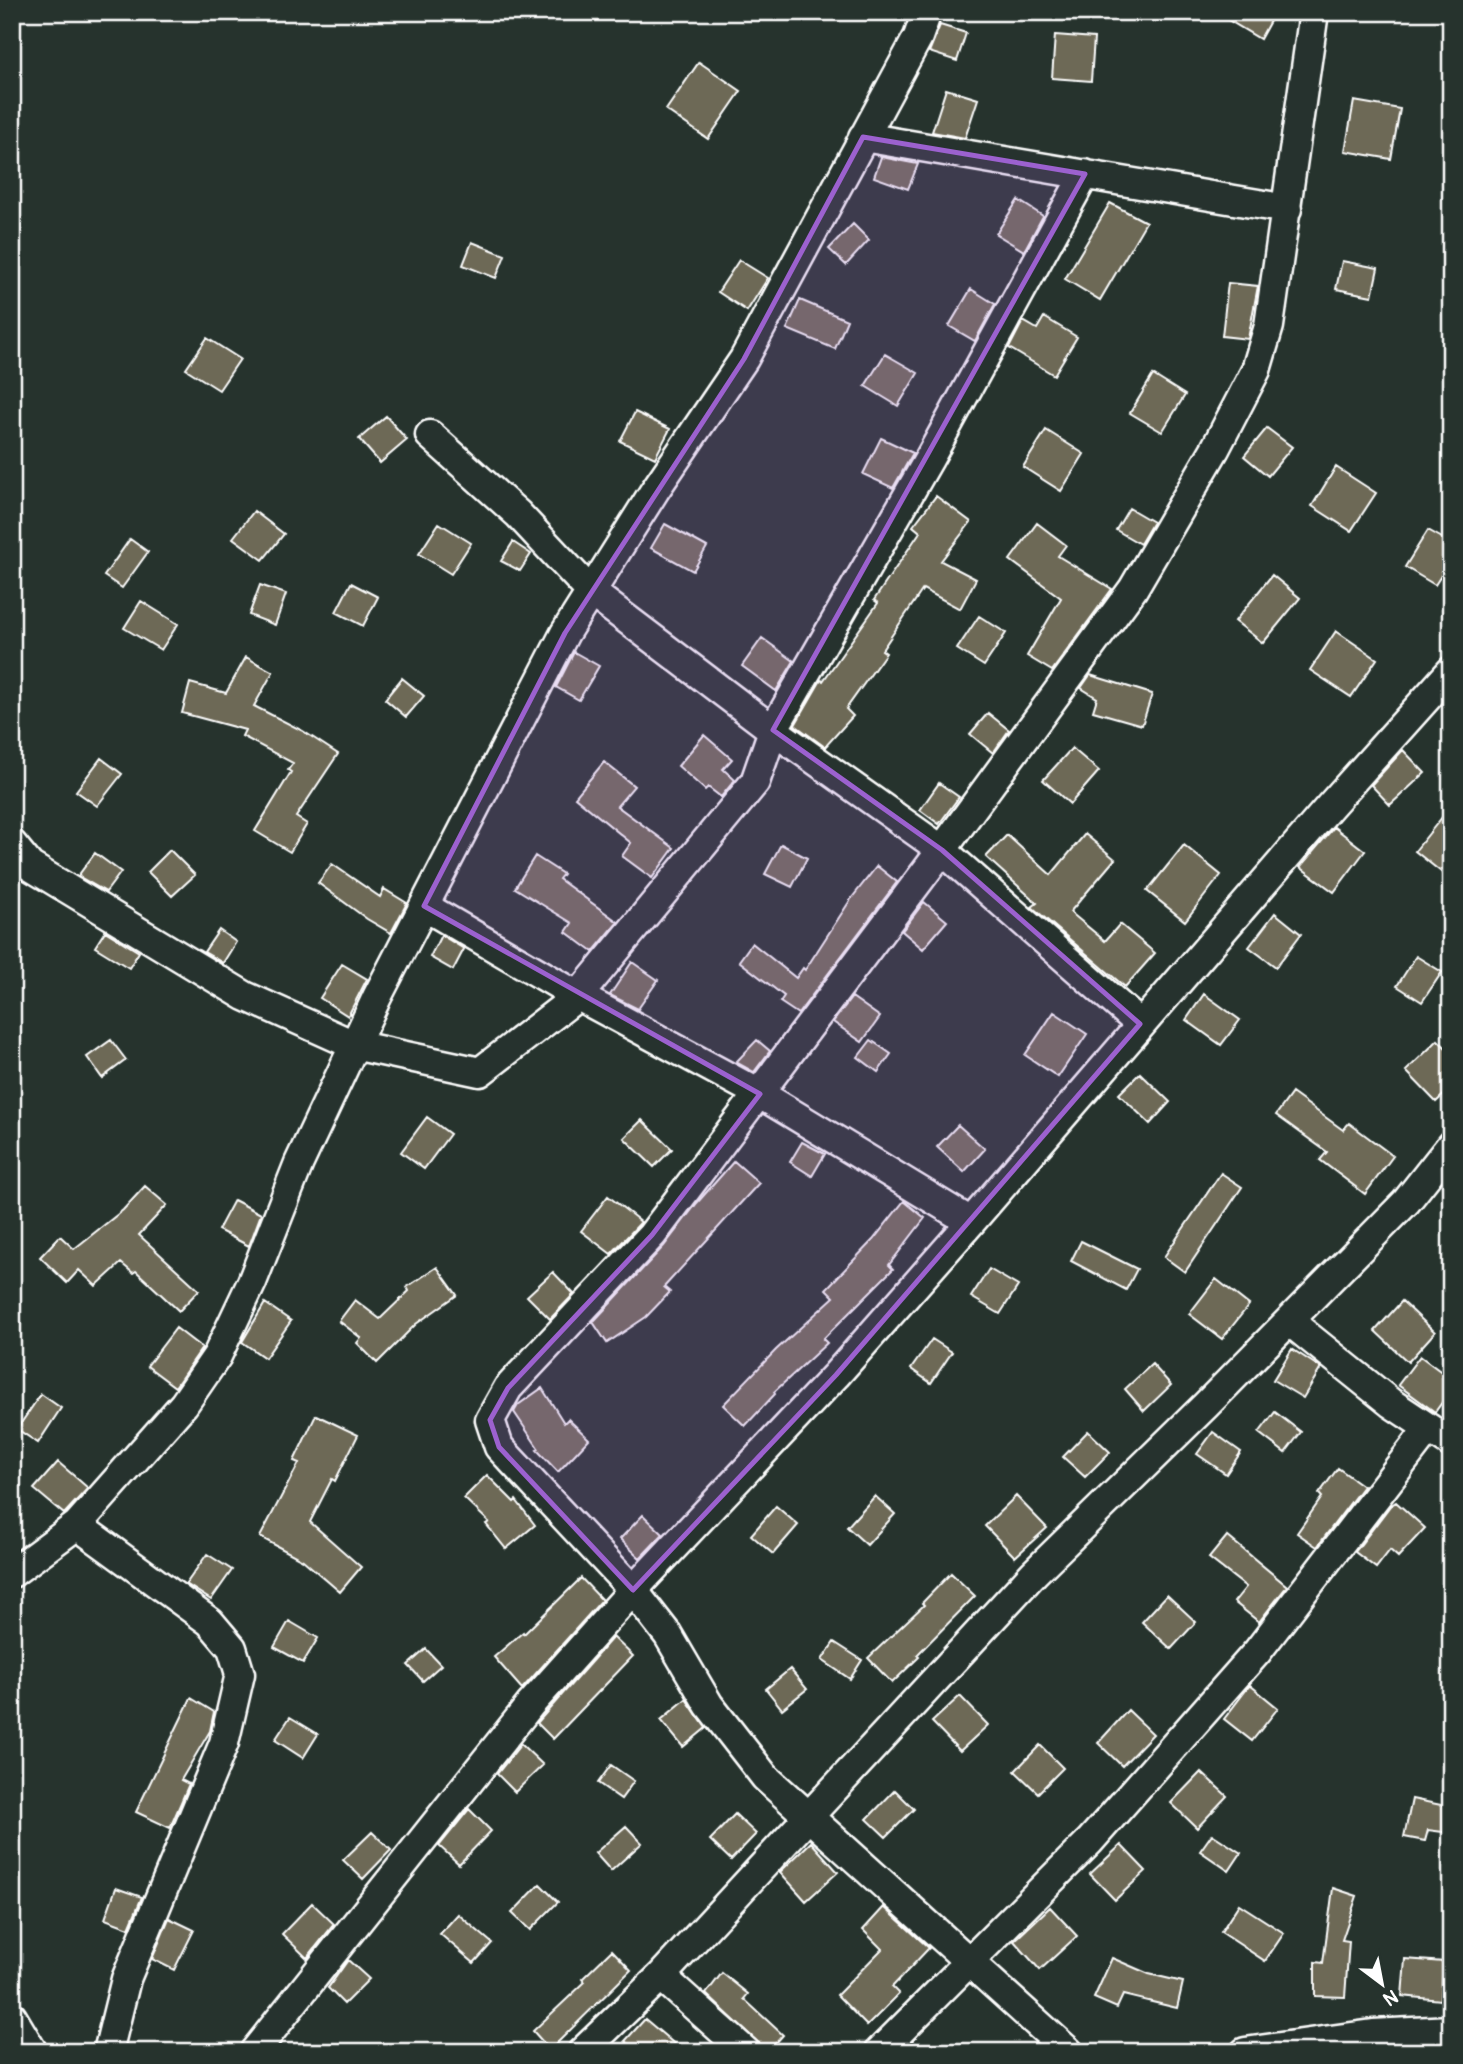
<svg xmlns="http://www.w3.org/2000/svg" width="1463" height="2064" font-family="Pangolin,sans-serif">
<rect width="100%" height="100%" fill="#26332d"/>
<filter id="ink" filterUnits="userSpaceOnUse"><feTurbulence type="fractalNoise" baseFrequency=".0143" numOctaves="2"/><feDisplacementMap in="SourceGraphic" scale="14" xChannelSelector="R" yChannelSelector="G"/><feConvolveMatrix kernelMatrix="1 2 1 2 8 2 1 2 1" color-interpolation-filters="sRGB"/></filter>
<g filter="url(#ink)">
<path fill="#6d6956" stroke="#fff" stroke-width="2" d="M 1215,12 L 1275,12 L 1260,39 Z
M 940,25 L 966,33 L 957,61 L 929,52 Z
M 1055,35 L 1094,38 L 1091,81 L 1052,78 Z
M 699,62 L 741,91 L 708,139 L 666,110 Z
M 946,89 L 978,99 L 965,138 L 932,132 Z
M 1354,101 L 1400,109 L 1391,159 L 1345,151 Z
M 881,157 L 918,164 L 908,189 L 874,177 Z
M 1018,200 L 1043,216 L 1024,251 L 996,234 Z
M 1110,203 L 1146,222 L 1100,300 L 1065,279 Z
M 853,224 L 869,240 L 846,265 L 829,249 Z
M 472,242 L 505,255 L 496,278 L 463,265 Z
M 739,260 L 768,278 L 747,311 L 718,292 Z
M 1342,261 L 1378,268 L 1372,296 L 1336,289 Z
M 1228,283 L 1258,286 L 1248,339 L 1222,336 Z
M 971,289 L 995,304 L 975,341 L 949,326 Z
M 800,300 L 847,320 L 835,349 L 787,329 Z
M 1044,317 L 1077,337 L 1054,375 L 1009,348 L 1023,321 L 1037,329 Z
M 207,338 L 240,359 L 219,390 L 186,369 Z
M 885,354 L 918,373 L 898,406 L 865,386 Z
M 1153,375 L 1185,395 L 1162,432 L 1130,413 Z
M 635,412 L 670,429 L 655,458 L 620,441 Z
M 386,416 L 407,440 L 380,463 L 359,439 Z
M 1267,428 L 1292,447 L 1268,476 L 1244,456 Z
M 1046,430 L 1084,454 L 1061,491 L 1023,467 Z
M 881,438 L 913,453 L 893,488 L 863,474 Z
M 1336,467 L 1376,493 L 1351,531 L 1312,506 Z
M 936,496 L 971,522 L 941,561 L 976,579 L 960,609 L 923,589 L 882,650 L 886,653 L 846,709 L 853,716 L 825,747 L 795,725 L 821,680 L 823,681 L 878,603 L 874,600 L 920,532 L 913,526 Z
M 1129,508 L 1153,522 L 1140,544 L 1116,530 Z
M 254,511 L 284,534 L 263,560 L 233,538 Z
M 439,523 L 471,543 L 451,574 L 419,554 Z
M 1037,523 L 1066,545 L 1058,556 L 1112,589 L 1052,671 L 1027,656 L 1061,598 L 1010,560 Z
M 665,524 L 707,547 L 693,571 L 651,548 Z
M 1428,530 L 1451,543 L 1451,560 L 1435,585 L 1405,567 Z
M 130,539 L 148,552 L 122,588 L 104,576 Z
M 513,542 L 531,554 L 520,571 L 501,561 Z
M 1272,575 L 1300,598 L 1263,643 L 1235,621 Z
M 351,583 L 378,597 L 363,626 L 336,612 Z
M 260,585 L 286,594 L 275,625 L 249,615 Z
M 141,601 L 178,624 L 161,650 L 124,628 Z
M 979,616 L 1006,633 L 984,666 L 957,649 Z
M 1336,631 L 1377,659 L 1351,697 L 1310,670 Z
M 762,638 L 794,661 L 776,691 L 742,666 Z
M 574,652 L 599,666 L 579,700 L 556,687 Z
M 246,657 L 273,672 L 254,706 L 303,731 L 338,754 L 296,817 L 307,824 L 290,852 L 255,831 L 291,772 L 288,770 L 293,763 L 242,736 L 245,730 L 182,713 L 190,683 L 226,693 Z
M 1090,675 L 1152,694 L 1142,725 L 1093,711 L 1097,698 L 1081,688 Z
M 402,678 L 424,696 L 406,717 L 385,699 Z
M 988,713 L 1009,730 L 993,753 L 970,734 Z
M 704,735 L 732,759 L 723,769 L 735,780 L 721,797 L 708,787 L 705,790 L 678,766 Z
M 1072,748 L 1099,771 L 1070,804 L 1043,780 Z
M 1403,750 L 1425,773 L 1390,805 L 1371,785 Z
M 101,758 L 122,774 L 97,806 L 76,791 Z
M 604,762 L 634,786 L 617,806 L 674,848 L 652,878 L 622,856 L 631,843 L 575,797 Z
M 939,783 L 959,797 L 939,824 L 920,810 Z
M 1451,806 L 1451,880 L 1415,851 Z
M 1334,827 L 1365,851 L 1334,892 L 1300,867 Z
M 1085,834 L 1115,859 L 1070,912 L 1105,941 L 1120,924 L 1155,953 L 1125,987 L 1032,907 L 1037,903 L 986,857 L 1007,835 L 1051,875 Z
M 781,844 L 807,858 L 792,887 L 765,874 Z
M 1184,845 L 1221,875 L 1185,921 L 1147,891 Z
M 170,850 L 195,875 L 172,896 L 148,872 Z
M 95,853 L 121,872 L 106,892 L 78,876 Z
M 535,856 L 563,874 L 559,879 L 618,922 L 593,952 L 566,932 L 572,923 L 515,888 Z
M 332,864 L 380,897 L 384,889 L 407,903 L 391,933 L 367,919 L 318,883 Z
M 877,866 L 897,882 L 798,1014 L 780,1002 L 784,996 L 739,961 L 752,943 L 796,978 L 803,968 L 805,970 L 851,899 Z
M 924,902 L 947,921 L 923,949 L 902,931 Z
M 1275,913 L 1301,934 L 1276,967 L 1249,947 Z
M 219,930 L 236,942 L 223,963 L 204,952 Z
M 105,931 L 139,952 L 129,968 L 95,947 Z
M 441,935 L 464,949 L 453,970 L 430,957 Z
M 1416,956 L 1442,972 L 1422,1002 L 1397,986 Z
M 632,962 L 658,980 L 638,1009 L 610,995 Z
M 342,964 L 367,979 L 348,1016 L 320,998 Z
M 1204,994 L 1240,1020 L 1221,1045 L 1186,1020 Z
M 852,997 L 880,1017 L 862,1042 L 833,1022 Z
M 1054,1012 L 1087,1034 L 1058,1077 L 1025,1055 Z
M 111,1040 L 126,1060 L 102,1078 L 87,1057 Z
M 757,1040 L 770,1051 L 754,1072 L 736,1062 Z
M 871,1040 L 891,1054 L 878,1072 L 858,1057 Z
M 1438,1040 L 1451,1053 L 1451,1088 L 1436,1102 L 1406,1071 Z
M 1140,1073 L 1170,1102 L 1150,1124 L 1119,1094 Z
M 1292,1093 L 1343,1130 L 1349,1123 L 1393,1156 L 1365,1194 L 1320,1160 L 1327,1152 L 1276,1115 Z
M 427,1117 L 450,1134 L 424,1169 L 401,1152 Z
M 642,1120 L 672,1149 L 654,1167 L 624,1138 Z
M 958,1125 L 985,1149 L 964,1172 L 937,1147 Z
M 802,1142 L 825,1154 L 812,1176 L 790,1162 Z
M 734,1161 L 759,1183 L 664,1287 L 670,1292 L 646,1317 L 607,1343 L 593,1322 L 664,1246 L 697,1203 Z
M 1221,1173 L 1242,1187 L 1185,1272 L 1164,1257 Z
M 145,1186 L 167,1205 L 139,1235 L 199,1290 L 179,1311 L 136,1271 L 133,1273 L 121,1263 L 96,1286 L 79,1270 L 67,1283 L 40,1257 L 60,1236 L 74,1249 L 123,1210 Z
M 608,1196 L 641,1222 L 611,1254 L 581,1231 Z
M 234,1200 L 261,1214 L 249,1246 L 218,1230 Z
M 904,1201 L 925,1218 L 889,1265 L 893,1269 L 823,1339 L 827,1343 L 774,1392 L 775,1394 L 745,1426 L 723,1405 L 776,1350 L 834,1297 L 826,1289 L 873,1240 Z
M 1081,1241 L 1137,1269 L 1126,1290 L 1071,1261 Z
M 437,1267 L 457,1295 L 416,1324 L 377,1363 L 357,1343 L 361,1338 L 339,1321 L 355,1300 L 380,1319 L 409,1291 L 407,1287 Z
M 989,1269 L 1018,1286 L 1000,1314 L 971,1297 Z
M 553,1272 L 574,1294 L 550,1319 L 527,1296 Z
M 1216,1279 L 1249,1305 L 1222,1339 L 1189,1314 Z
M 1402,1301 L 1435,1332 L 1408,1362 L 1375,1331 Z
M 265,1303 L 291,1321 L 265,1358 L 242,1342 Z
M 176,1328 L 202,1348 L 175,1387 L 147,1366 Z
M 932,1339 L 952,1352 L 931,1383 L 911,1369 Z
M 1292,1349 L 1321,1368 L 1303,1398 L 1273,1380 Z
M 1420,1356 L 1451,1379 L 1451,1390 L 1435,1412 L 1398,1385 Z
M 1152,1364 L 1171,1385 L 1144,1411 L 1125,1389 Z
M 542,1388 L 564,1423 L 568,1419 L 589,1439 L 558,1472 L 537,1450 L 539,1449 L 514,1412 L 518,1405 Z
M 41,1394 L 61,1408 L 38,1443 L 17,1429 Z
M 1275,1412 L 1301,1432 L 1285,1453 L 1259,1433 Z
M 316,1415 L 358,1435 L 335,1481 L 332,1479 L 310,1522 L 361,1567 L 340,1592 L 303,1560 L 260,1537 L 299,1463 L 294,1461 Z
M 1088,1431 L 1110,1452 L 1085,1477 L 1063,1457 Z
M 1213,1432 L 1241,1452 L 1226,1474 L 1197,1454 Z
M 58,1462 L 88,1488 L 64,1514 L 34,1489 Z
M 1338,1468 L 1363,1486 L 1317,1547 L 1297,1533 L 1322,1497 L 1319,1494 Z
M 487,1475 L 514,1502 L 516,1500 L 535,1525 L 506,1549 L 486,1524 L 489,1522 L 464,1498 Z
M 875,1496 L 895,1514 L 867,1545 L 847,1527 Z
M 1016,1496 L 1047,1528 L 1015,1557 L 985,1526 Z
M 1396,1502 L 1425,1528 L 1398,1557 L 1390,1550 L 1376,1568 L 1355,1552 L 1390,1506 Z
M 776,1506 L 798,1525 L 773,1554 L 751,1535 Z
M 643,1515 L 663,1534 L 640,1558 L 620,1539 Z
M 1227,1536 L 1287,1586 L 1259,1622 L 1234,1602 L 1246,1587 L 1209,1558 Z
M 207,1554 L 232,1570 L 211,1600 L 186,1584 Z
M 951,1573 L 975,1596 L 917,1655 L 919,1657 L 892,1683 L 868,1658 L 924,1605 L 922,1603 Z
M 581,1578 L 602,1600 L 522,1689 L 494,1657 L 523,1632 L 524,1634 Z
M 1167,1595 L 1196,1622 L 1171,1649 L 1142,1622 Z
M 289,1621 L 318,1638 L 303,1663 L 274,1647 Z
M 613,1637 L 633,1656 L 553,1739 L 537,1723 Z
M 834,1642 L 862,1660 L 850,1679 L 822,1660 Z
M 426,1649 L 441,1665 L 423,1681 L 408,1665 Z
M 790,1669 L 807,1689 L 782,1709 L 766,1689 Z
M 1250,1685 L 1278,1708 L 1252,1741 L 1224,1719 Z
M 960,1696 L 988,1725 L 960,1751 L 932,1722 Z
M 191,1698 L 214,1712 L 210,1731 L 181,1780 L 189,1784 L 170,1828 L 136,1812 Z
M 686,1699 L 706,1728 L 683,1747 L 661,1720 Z
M 1128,1710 L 1153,1734 L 1122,1766 L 1098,1743 Z
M 290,1717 L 318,1734 L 303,1758 L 275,1740 Z
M 521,1744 L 543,1765 L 515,1792 L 497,1774 Z
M 1040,1745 L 1063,1768 L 1038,1793 L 1015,1771 Z
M 611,1765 L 634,1781 L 621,1799 L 598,1783 Z
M 1201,1772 L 1227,1796 L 1197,1828 L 1171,1803 Z
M 895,1790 L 914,1809 L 886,1837 L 867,1819 Z
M 1412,1799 L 1451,1807 L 1451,1833 L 1428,1830 L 1425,1841 L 1404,1837 Z
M 469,1809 L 491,1831 L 459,1864 L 439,1846 Z
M 735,1814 L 756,1834 L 731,1860 L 710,1840 Z
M 626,1826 L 642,1843 L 611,1871 L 595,1853 Z
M 372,1832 L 391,1850 L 363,1879 L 343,1860 Z
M 1212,1834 L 1241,1853 L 1229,1871 L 1200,1851 Z
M 811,1842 L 838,1872 L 806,1901 L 780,1872 Z
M 1121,1845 L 1146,1871 L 1115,1900 L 1090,1874 Z
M 540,1884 L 558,1902 L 530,1930 L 512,1913 Z
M 116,1888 L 142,1897 L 129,1928 L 105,1919 Z
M 1333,1888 L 1357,1896 L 1342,1940 L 1349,1941 L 1345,1997 L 1315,1996 L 1315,1962 L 1323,1963 Z
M 312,1903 L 334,1924 L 307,1958 L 282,1934 Z
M 1239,1904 L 1284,1933 L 1265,1961 L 1221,1932 Z
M 884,1907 L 929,1948 L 892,1987 L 899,1994 L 867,2026 L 837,1995 L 882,1949 L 863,1930 Z
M 1050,1907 L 1077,1936 L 1040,1970 L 1014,1941 Z
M 458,1914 L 492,1943 L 474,1963 L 440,1934 Z
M 169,1918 L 194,1930 L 174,1970 L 152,1959 Z
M 612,1950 L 631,1970 L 550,2050 L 533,2031 L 585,1982 L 582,1979 Z
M 1112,1958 L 1149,1974 L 1183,1982 L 1177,2008 L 1123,1995 L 1117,2008 L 1094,1998 Z
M 1405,1959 L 1444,1962 L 1441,2000 L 1402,1996 Z
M 348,1960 L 369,1979 L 344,2004 L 328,1988 Z
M 722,1973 L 748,1994 L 744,1999 L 783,2035 L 768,2052 L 706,1994 Z
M 645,2019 L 684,2052 L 637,2052 L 625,2041 Z"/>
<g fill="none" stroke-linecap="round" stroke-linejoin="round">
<defs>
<path id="minor" d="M 863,137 L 1287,209
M 430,435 L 518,514 L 591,592 L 773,730 L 942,850 L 1140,1024
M 12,844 L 30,866 L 245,996 L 354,1045 L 480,1072 L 578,996 L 755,782 L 773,730 L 929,459 L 1085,174
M 424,906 L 578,996 L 760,1094 L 971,1222
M 1289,1321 L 1391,1403 L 1451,1443
M 77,1525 L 210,1622 L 232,1648 L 240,1674 L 224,1743 L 126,1979 L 108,2052
M 12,1573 L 77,1525 L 184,1404 L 217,1356 L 252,1282 L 299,1163 L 377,997 L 565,633 L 655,490 L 744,359 L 918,37 L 927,12
M 661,1976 L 1034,1573 L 1206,1405 L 1406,1202 L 1451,1145
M 12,2017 L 33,2052
M 254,2052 L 530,1705 L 633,1590 L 836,1375 L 971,1222 L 1330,806 L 1451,671
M 582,2052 L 661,1976 L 746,2052
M 879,2052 L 1090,1841 L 1257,1652 L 1429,1428
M 1069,2052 L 765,1777 L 709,1705 L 668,1635 L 633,1590 L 499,1447 L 490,1420 L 508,1388 L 652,1235 L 942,850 L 1133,589 L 1215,449 L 1256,370 L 1269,326 L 1314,12
M 1245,2052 L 1373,2034 L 1451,2030"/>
</defs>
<use href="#minor" stroke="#fff" stroke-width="33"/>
<use href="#minor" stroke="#26332d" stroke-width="28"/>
</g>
</g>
<path fill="#9c61cf" fill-opacity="0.2" stroke="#9c61cf" stroke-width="5" stroke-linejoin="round" d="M 863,137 L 1085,174 L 773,730 L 942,850 L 1140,1024 L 836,1375 L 633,1590 L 499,1447 L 490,1420 L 508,1388 L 652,1235 L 760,1094 L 424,906 L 565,633 L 744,359 Z"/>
<rect width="1463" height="2064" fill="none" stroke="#26332d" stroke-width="42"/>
<rect x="21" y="21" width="1421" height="2022" fill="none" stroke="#fff" stroke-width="2.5" filter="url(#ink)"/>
<g transform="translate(1382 1984) rotate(148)" stroke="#26332d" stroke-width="5" paint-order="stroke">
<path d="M0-5L12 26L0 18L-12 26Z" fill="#ffffff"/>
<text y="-10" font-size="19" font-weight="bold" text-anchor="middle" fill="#ffffff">N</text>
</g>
</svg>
